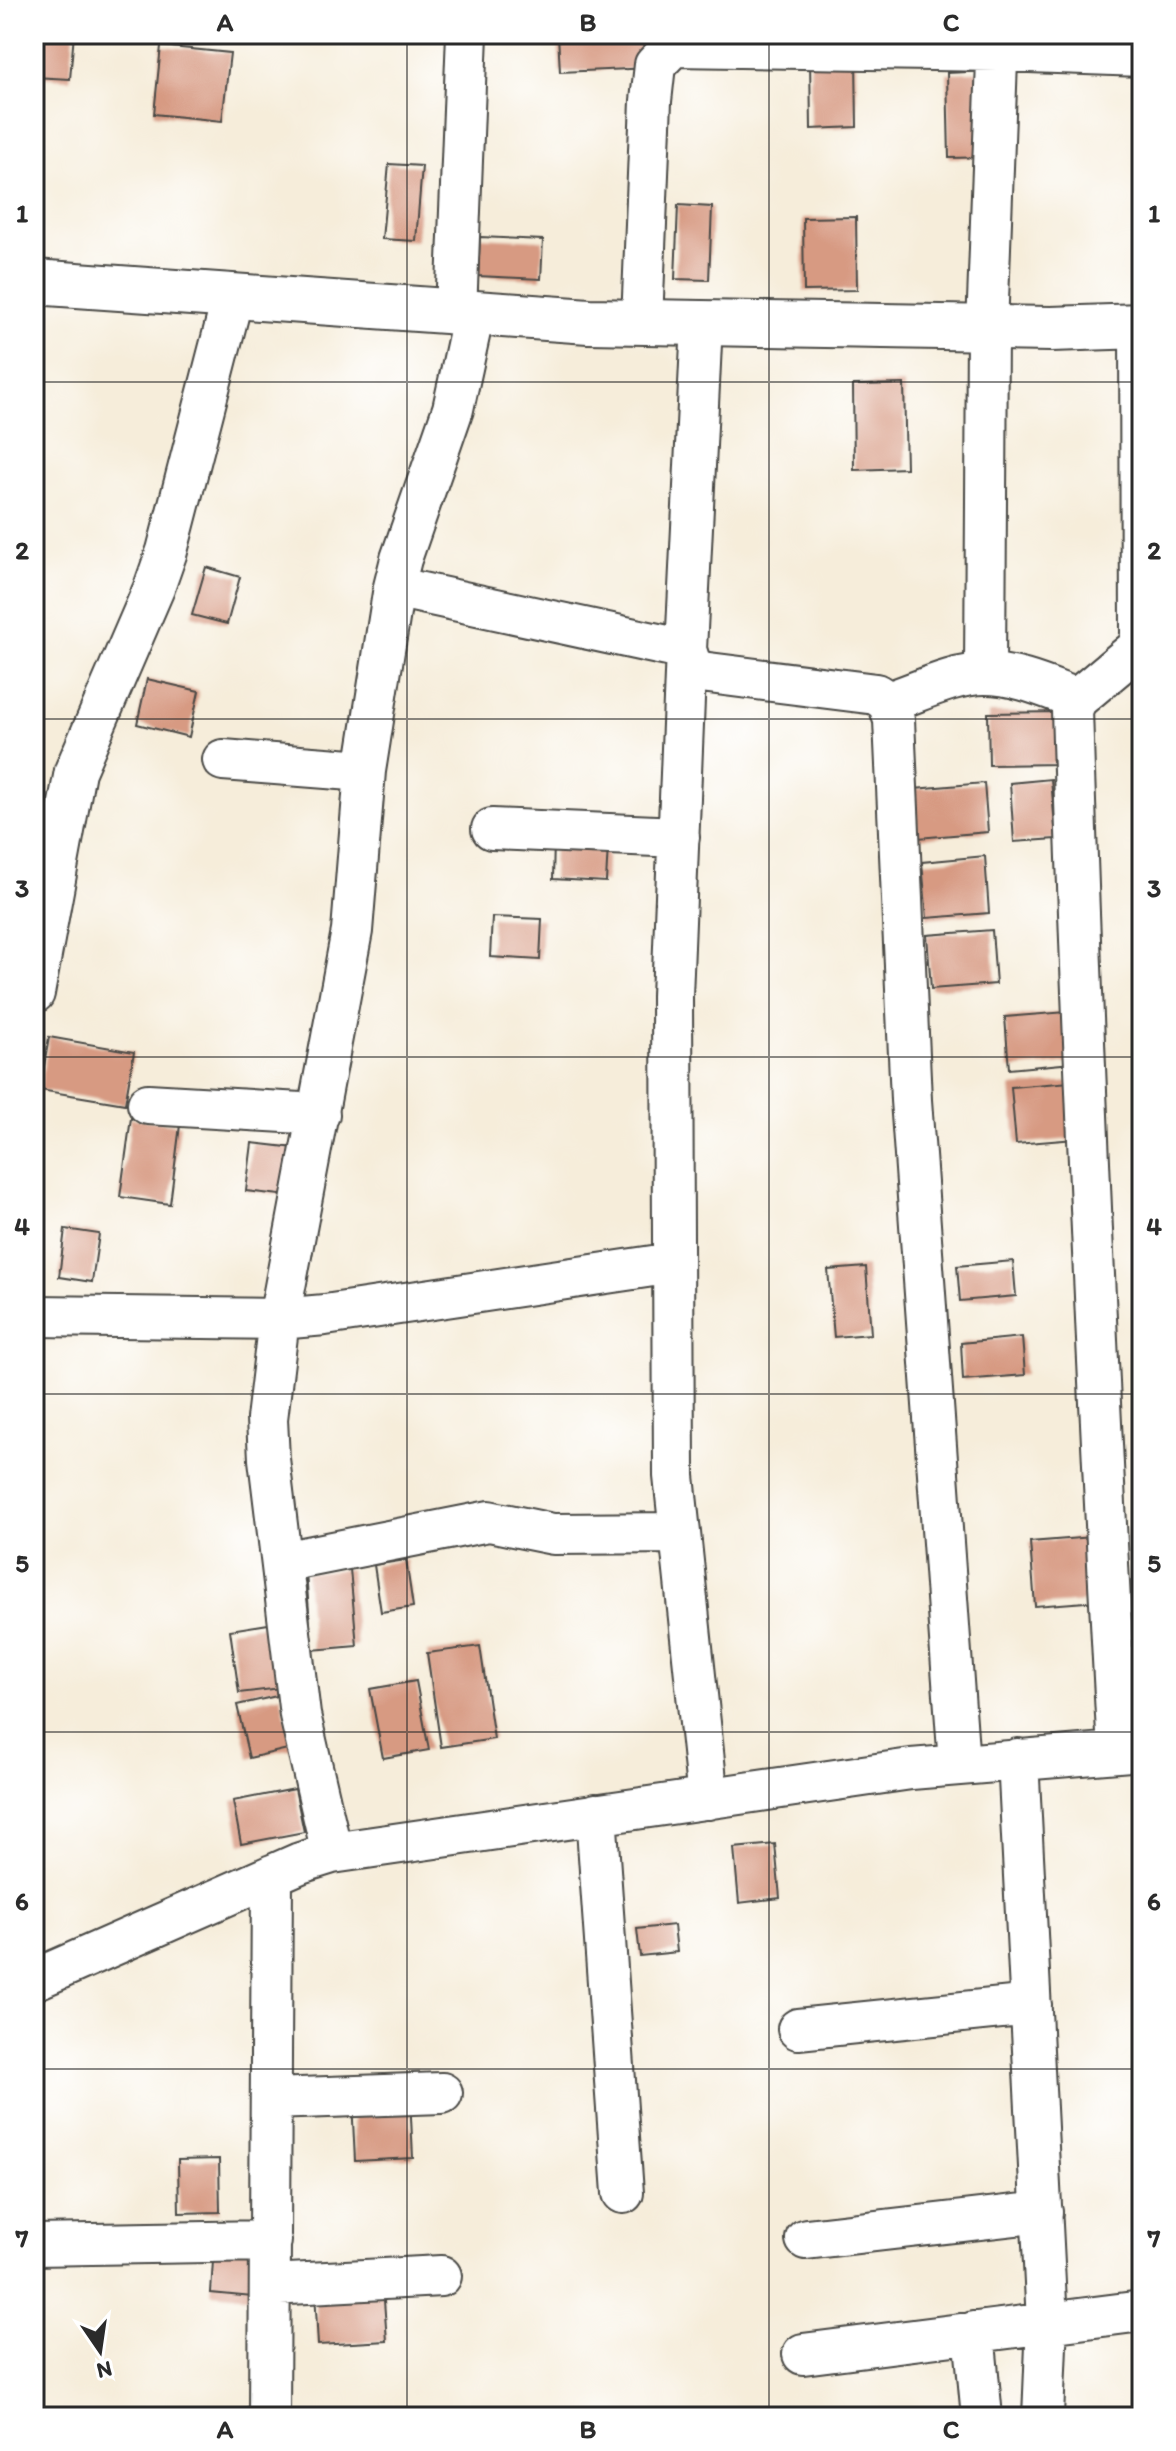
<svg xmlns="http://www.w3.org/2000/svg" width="1176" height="2451" font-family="Itim,sans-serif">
<rect width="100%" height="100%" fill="#fff"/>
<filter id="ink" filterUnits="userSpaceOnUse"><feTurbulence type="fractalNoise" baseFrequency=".0125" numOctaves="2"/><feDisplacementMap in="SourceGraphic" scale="16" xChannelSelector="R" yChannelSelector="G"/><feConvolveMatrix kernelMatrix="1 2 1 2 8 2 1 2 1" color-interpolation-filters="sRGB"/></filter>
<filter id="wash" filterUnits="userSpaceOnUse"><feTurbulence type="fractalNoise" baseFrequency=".006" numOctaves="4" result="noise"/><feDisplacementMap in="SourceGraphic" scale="32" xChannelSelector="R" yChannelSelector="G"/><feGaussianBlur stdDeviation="1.8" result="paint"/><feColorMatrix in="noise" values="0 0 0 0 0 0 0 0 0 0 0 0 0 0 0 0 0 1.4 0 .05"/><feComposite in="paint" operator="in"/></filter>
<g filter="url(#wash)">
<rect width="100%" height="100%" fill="#f6edda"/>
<g id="blocks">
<path fill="#d79a82" d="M 34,34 L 74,34 L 70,79 L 34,77 Z
M 558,34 L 650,34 L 652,68 L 560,72 Z
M 161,46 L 230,53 L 222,121 L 154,114 Z
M 810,58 L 856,58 L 857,127 L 811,129 Z
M 989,71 L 992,157 L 949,158 L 947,73 Z
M 389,164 L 422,166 L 416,241 L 382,239 Z
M 678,205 L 712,207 L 709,280 L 675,279 Z
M 856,217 L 857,290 L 804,291 L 803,218 Z
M 480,237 L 543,240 L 541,279 L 478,276 Z
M 904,384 L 906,468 L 854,470 L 853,385 Z
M 206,567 L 240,577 L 227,624 L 192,615 Z
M 147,679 L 199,691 L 189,737 L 137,724 Z
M 1062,712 L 1062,764 L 989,765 L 988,713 Z
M 1051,779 L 1056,839 L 1014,842 L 1010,783 Z
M 984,783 L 988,832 L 918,838 L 914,789 Z
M 34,796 L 58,800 L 47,866 L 34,864 Z
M 554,842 L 608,845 L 606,882 L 553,879 Z
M 985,856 L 989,913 L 927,918 L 922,862 Z
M 492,917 L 542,919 L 540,960 L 490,957 Z
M 992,930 L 996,984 L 931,989 L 927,935 Z
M 1067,1012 L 1072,1063 L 1009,1069 L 1005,1017 Z
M 49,1037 L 134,1052 L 125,1104 L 40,1090 Z
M 1070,1082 L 1075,1139 L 1016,1144 L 1011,1087 Z
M 131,1118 L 180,1125 L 170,1204 L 120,1197 Z
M 252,1143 L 304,1149 L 297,1197 L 246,1191 Z
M 65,1229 L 99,1234 L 92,1282 L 59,1277 Z
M 1013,1261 L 1016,1296 L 960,1301 L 957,1266 Z
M 866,1267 L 871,1334 L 834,1337 L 828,1270 Z
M 1022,1337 L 1025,1375 L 963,1380 L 961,1343 Z
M 1093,1537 L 1098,1601 L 1035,1606 L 1030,1542 Z
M 406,1560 L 413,1607 L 381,1612 L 374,1565 Z
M 350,1569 L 357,1646 L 312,1650 L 306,1573 Z
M 281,1622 L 290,1687 L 239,1693 L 230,1630 Z
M 480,1646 L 494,1739 L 441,1747 L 427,1653 Z
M 416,1681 L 429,1750 L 383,1758 L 370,1689 Z
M 281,1695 L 292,1748 L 249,1758 L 237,1705 Z
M 295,1789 L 304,1832 L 241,1844 L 233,1801 Z
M 775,1844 L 780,1898 L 739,1903 L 734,1848 Z
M 674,1925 L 677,1952 L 640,1956 L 637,1929 Z
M 410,2097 L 413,2158 L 355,2161 L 352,2100 Z
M 219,2159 L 220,2212 L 179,2213 L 178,2160 Z
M 214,2245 L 267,2249 L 263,2298 L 211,2293 Z
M 383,2287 L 387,2341 L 318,2345 L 315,2291 Z"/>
</g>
</g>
<g filter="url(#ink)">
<use href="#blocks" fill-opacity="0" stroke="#494845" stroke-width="2"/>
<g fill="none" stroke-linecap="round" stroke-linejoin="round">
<defs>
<path id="minor" d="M 456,312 L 467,34
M 642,322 L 651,101 L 655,65 L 673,46 L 998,51 L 1142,56
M 702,323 L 686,650 L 691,665 L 701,672 L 876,694 L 888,702 L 894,720 L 911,1100 L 959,1764
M 394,587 L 686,650 L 672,996 L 674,1476 L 708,1799
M 985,674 L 987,328 L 998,34
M 888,702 C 919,692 953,674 985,674 C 1017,674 1047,688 1077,699
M 223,760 L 365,771
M 492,829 L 679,837
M 34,993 L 75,771 L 154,588 L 167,551 L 233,296
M 148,1104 L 319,1114
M 34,1316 L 279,1319 L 325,1315 L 673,1263
M 282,1562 L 489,1521 L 553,1534 L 679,1533
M 1118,1752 C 1099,1405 1083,1057 1072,710 L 1077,699 L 1138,648 L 1141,636 L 1140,326
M 1018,1759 L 1047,2322 L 1043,2417
M 596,1814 L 623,2193
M 332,1853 L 300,1715 L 269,1459 L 267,1419 L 279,1319 L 352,931 L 365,771 L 394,587 L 401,559 L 453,409 L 474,313
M 34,1980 L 300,1863 L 332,1853 L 911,1769 L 1142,1750
M 798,2029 L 1031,2005
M 271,2099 L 442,2093
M 806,2239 L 1042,2212
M 34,2245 L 271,2241
M 270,2285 L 441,2276
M 974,2332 L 982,2417
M 803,2354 L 1142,2311
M 269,2417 L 272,1875"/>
<path id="tertiary" d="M 34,282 L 589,321 L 1051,329 L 1142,326"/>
</defs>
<use href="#minor" stroke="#494845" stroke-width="44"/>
<use href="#tertiary" stroke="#494845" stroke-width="48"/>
<use href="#minor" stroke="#fff" stroke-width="40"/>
<use href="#tertiary" stroke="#fff" stroke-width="44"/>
</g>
</g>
<path fill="none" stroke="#2b2b2b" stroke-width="2" stroke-opacity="0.55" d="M 407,34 L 407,2417M 769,34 L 769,2417M 34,382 L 1142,382M 34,719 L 1142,719M 34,1057 L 1142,1057M 34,1394 L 1142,1394M 34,1732 L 1142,1732M 34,2069 L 1142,2069"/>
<rect width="1176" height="2451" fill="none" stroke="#fff" stroke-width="88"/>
<g transform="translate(100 2351) rotate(167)" stroke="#ffffff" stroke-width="6" paint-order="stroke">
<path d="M0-6L14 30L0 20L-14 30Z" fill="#2b2b2b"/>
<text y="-12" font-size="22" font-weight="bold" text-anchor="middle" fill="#2b2b2b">N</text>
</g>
<rect x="44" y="44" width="1088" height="2363" fill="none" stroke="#2b2b2b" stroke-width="3"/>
<g font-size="26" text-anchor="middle" font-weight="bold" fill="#2b2b2b">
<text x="225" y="31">A</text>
<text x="588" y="31">B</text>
<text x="951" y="31">C</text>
<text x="22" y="222">1</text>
<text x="1154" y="222">1</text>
<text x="22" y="559">2</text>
<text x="1154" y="559">2</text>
<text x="22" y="897">3</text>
<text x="1154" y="897">3</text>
<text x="22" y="1235">4</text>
<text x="1154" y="1235">4</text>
<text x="22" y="1572">5</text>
<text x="1154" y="1572">5</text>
<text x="22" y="1910">6</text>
<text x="1154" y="1910">6</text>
<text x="22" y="2247">7</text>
<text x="1154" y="2247">7</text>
<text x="225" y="2438">A</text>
<text x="588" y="2438">B</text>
<text x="951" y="2438">C</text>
</g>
</svg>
